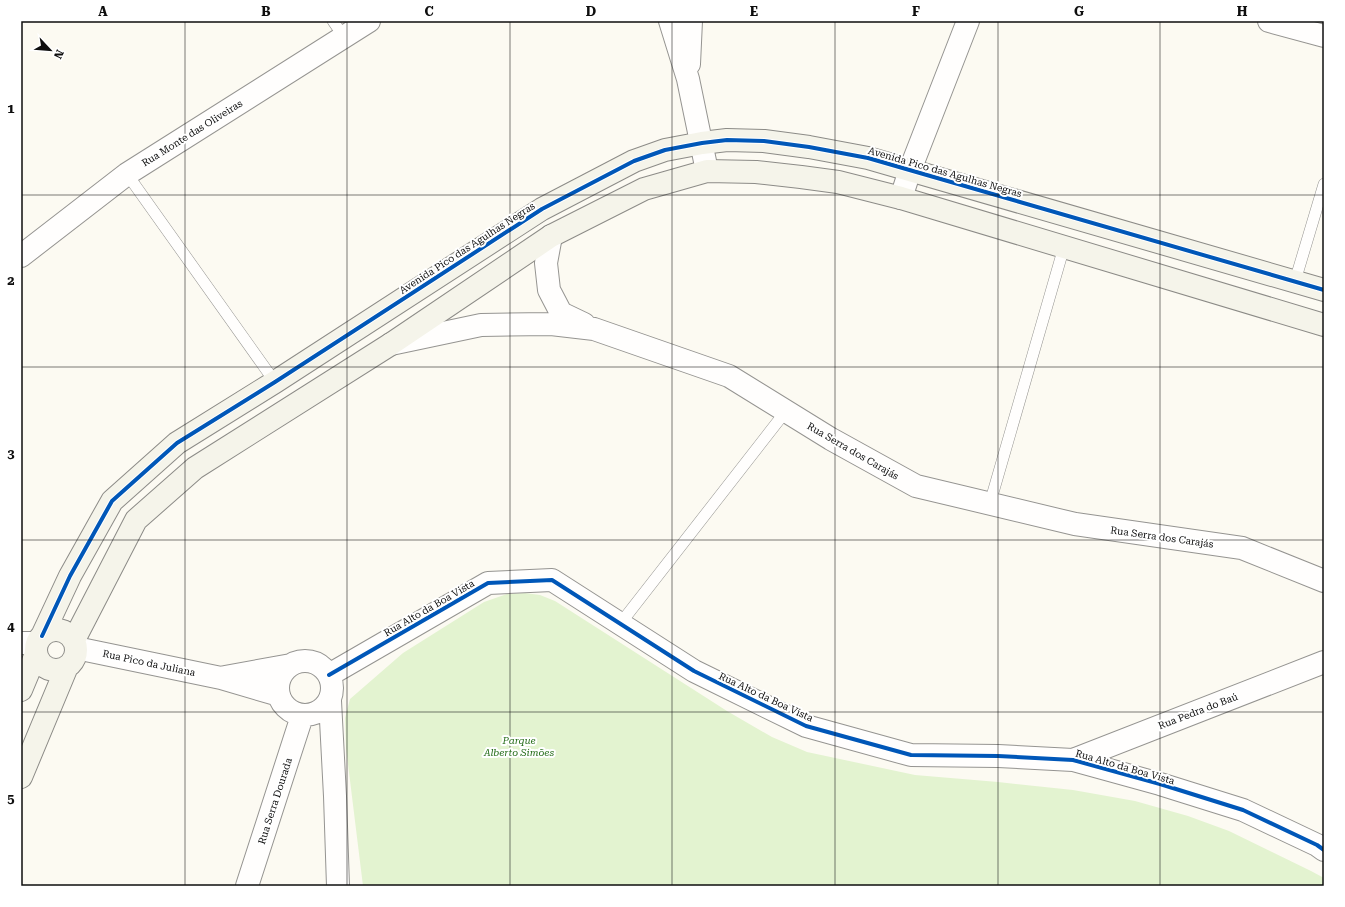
<svg xmlns="http://www.w3.org/2000/svg" width="1345" height="907" font-family="'Roboto Serif',serif">
<rect width="100%" height="100%" fill="#fcfaf2"/>
<path fill="#e3f3d0" d="M 525,593 L 540,595 L 555,601 L 727,711 L 772,737 L 807,752 L 915,775 L 998,782 L 1073,790 L 1135,801 L 1188,816 L 1229,831 L 1311,871 L 1324,878 L 1324,886 L 363,886 L 346,748 L 345,718 L 350,699 L 403,653 L 484,602 L 507,594 Z"/>
<g fill="none" stroke-linecap="round" stroke-linejoin="round">
<defs>
<path id="lane" d="M 333,21 L 344,37
M 127,174 L 275,382
M 1295,281 L 1324,184
M 990,503 L 1064,247
M 620,624 L 786,411"/>
<path id="street" d="M 670,21 L 688,79 L 707,171
M 1269,21 L 1324,36
M 689,64 L 691,21
M 901,198 L 910,170 L 968,21
M 551,236 L 546,263 L 549,290 L 561,313 L 584,324
M 21,256 L 127,174 L 369,21
M 391,344 L 481,325 L 551,324 L 594,329 L 729,376 L 831,439 L 916,486 L 1075,524 L 1242,548 L 1324,581
M 21,643 L 37,643
M 76,648 L 221,678 L 279,695
M278 688a27 27 0 1 1 54 0a27 27 0 1 1-54 0Z
M 329,675 L 488,583 L 552,580 L 694,671 L 806,726 L 911,755 L 998,756 L 1073,760 L 1160,784 L 1243,810 L 1317,845 L 1324,850
M 225,677 L 291,665
M 330,701 L 335,796 L 338,886
M 1073,760 L 1324,662
M 247,886 L 302,716"/>
<path id="secondary" d="M36 650a20 20 0 1 1 40 0a20 20 0 1 1-40 0Z
M 42,636 L 70,576 L 112,501 L 177,443 L 275,382 L 542,209 L 634,161 L 665,150 L 702,143 L 727,140 L 764,141 L 809,147 L 868,158 L 1324,290
M 74,640 L 136,520 L 195,468 L 391,344 L 551,236 L 644,189 L 707,171 L 756,172 L 801,177 L 838,182 L 901,198 L 1324,325
M 21,690 L 36,654
M 21,777 L 66,669"/>
</defs>
<use href="#lane" stroke="#959491" stroke-width="12"/>
<use href="#street" stroke="#959491" stroke-width="24"/>
<use href="#secondary" stroke="#8c8b87" stroke-width="24"/>
<use href="#lane" stroke="#fffefd" stroke-width="11"/>
<use href="#street" stroke="#fffefd" stroke-width="22"/>
<use href="#secondary" stroke="#f5f4ea" stroke-width="22"/>
<defs>
<path id="cycleway" d="M 42,636 L 70,576 L 112,501 L 177,443 L 275,382 L 542,209 L 634,161 L 665,150 L 702,143 L 727,140 L 764,141 L 809,147 L 868,158 L 1324,290
M 329,675 L 488,583 L 552,580 L 694,671 L 806,726 L 911,755 L 998,756 L 1073,760 L 1160,784 L 1243,810 L 1317,845 L 1324,850"/>
</defs>
<use href="#cycleway" stroke="#fff" stroke-width="6"/>
<use href="#cycleway" stroke="#0057b8" stroke-width="4"/>
</g>
<path fill="none" stroke="#0e0e0e" stroke-width="1" stroke-opacity="0.55" d="M 185,21 L 185,886M 347,21 L 347,886M 510,21 L 510,886M 672,21 L 672,886M 835,21 L 835,886M 998,21 L 998,886M 1160,21 L 1160,886M 21,195 L 1324,195M 21,367 L 1324,367M 21,540 L 1324,540M 21,712 L 1324,712"/>
<g text-anchor="middle" dominant-baseline="central" stroke-width="4" stroke-linejoin="round" paint-order="stroke">
<g font-size="10" fill="#0e0e0e" stroke="#fff">
<text transform="translate(192 133) rotate(-32)">Rua Monte das Oliveiras</text>
<text transform="translate(945 172) rotate(16)">Avenida Pico das Agulhas Negras</text>
<text transform="translate(467 248) rotate(-33)">Avenida Pico das Agulhas Negras</text>
<text transform="translate(853 451) rotate(30)">Rua Serra dos Carajás</text>
<text transform="translate(1162 537) rotate(8)">Rua Serra dos Carajás</text>
<text transform="translate(429 608) rotate(-30)">Rua Alto da Boa Vista</text>
<text transform="translate(149 663) rotate(12)">Rua Pico da Juliana</text>
<text transform="translate(766 697) rotate(25)">Rua Alto da Boa Vista</text>
<text transform="translate(1198 711) rotate(-21)">Rua Pedra do Baú</text>
<text transform="translate(1125 767) rotate(16)">Rua Alto da Boa Vista</text>
<text transform="translate(275 801) rotate(-72)">Rua Serra Dourada</text>
</g>
<g font-size="10" font-style="italic" fill="#246c18" stroke="#fff">
<text x="519" y="740">Parque<tspan x="519" dy="12">Alberto Simões</tspan></text>
</g>
</g>
<rect width="1345" height="907" fill="none" stroke="#ffffff" stroke-width="44"/>
<g transform="translate(50 50) rotate(116)" stroke="#ffffff" stroke-width="3" paint-order="stroke">
<path d="M0-3L7 15L0 10L-7 15Z" fill="#0e0e0e"/>
<text y="-6" font-size="11" font-weight="bold" text-anchor="middle" fill="#0e0e0e">N</text>
</g>
<rect x="22" y="22" width="1301" height="863" fill="none" stroke="#0e0e0e" stroke-width="1.5"/>
<g font-size="13" text-anchor="middle" font-weight="bold" fill="#0e0e0e">
<text x="103" y="16">A</text>
<text x="266" y="16">B</text>
<text x="429" y="16">C</text>
<text x="591" y="16">D</text>
<text x="754" y="16">E</text>
<text x="916" y="16">F</text>
<text x="1079" y="16">G</text>
<text x="1242" y="16">H</text>
<text x="11" y="113">1</text>
<text x="11" y="285">2</text>
<text x="11" y="458">3</text>
<text x="11" y="631">4</text>
<text x="11" y="803">5</text>
</g>
</svg>
